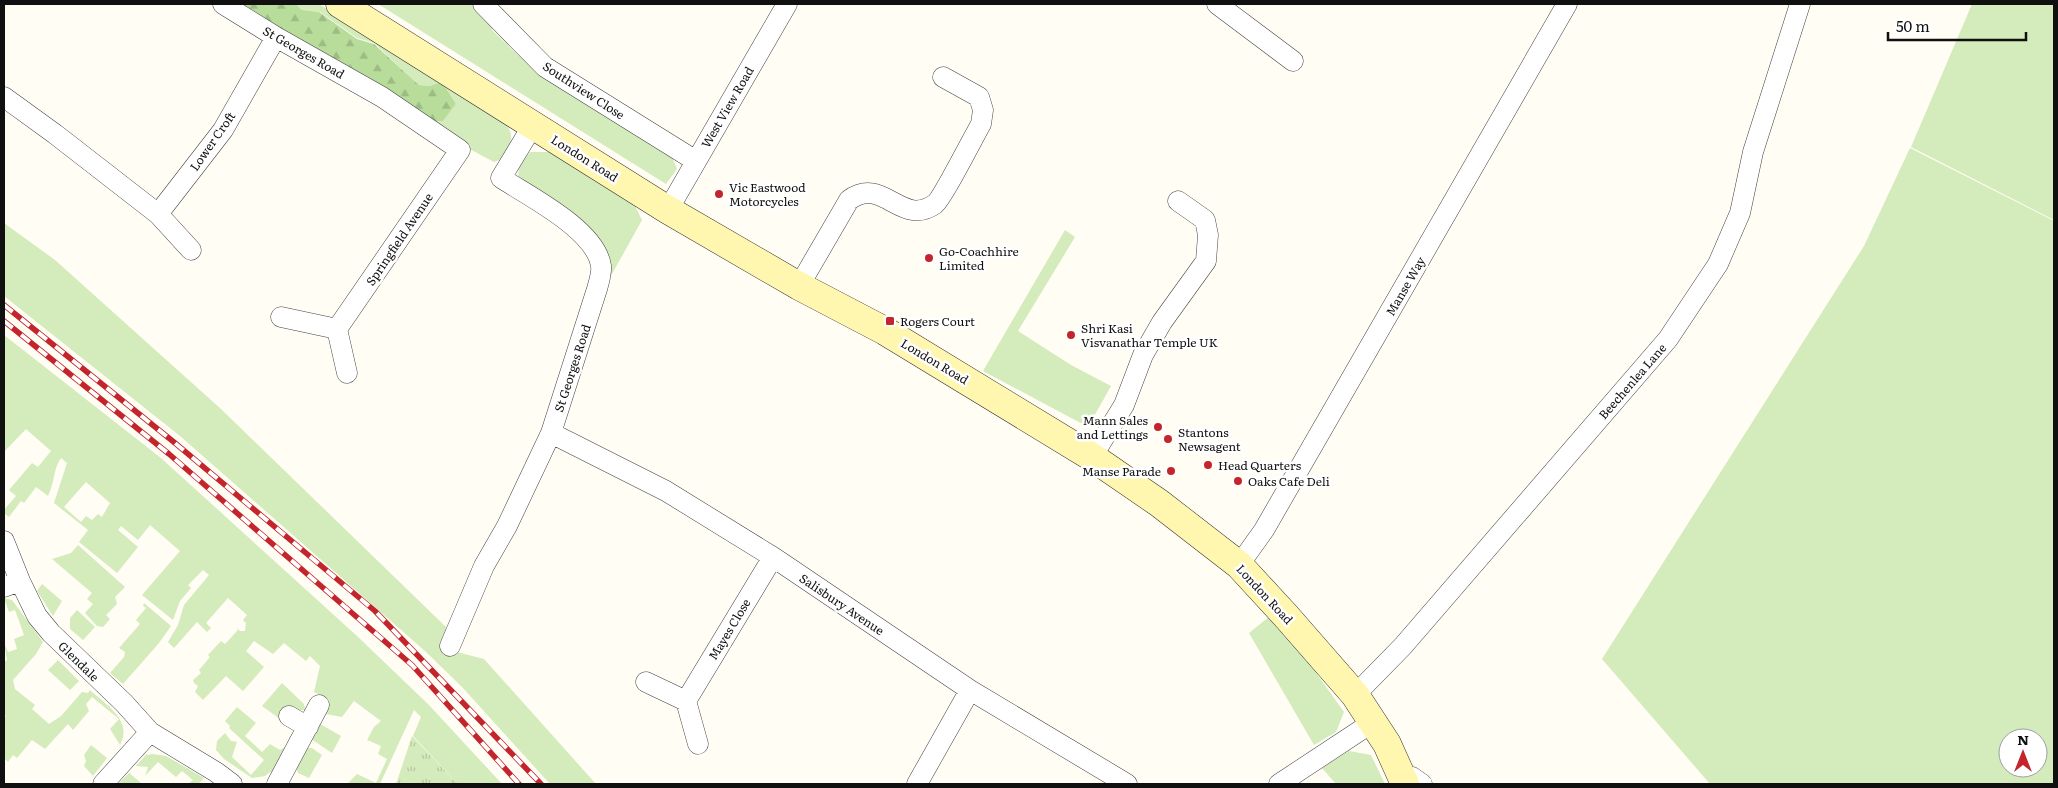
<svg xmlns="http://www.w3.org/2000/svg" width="2058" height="788" font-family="Literata,serif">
<defs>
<pattern id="forest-firs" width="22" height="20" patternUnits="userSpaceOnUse" patternTransform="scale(1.25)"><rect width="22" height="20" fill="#b8dc9a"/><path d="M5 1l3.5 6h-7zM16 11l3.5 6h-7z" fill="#9dbc84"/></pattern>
<pattern id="park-tufts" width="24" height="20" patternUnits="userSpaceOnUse" patternTransform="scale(1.25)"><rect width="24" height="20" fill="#d4ebbc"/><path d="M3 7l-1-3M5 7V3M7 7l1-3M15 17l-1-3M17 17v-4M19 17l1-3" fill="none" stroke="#b5c8a1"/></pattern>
</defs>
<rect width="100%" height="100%" fill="#fffdf4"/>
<path fill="#d4ebbc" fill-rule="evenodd" d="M 296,4 L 319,4 L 504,120 C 515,137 512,141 504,158 L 494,162 L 462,145 L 428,122 L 443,121 L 456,104 L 442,82 L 429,86 L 419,85 L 374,43 L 357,38 L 320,12 L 302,10 Z
M 378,4 L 477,4 L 491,20 L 492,30 L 518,55 L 670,152 L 677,169 L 666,184 Z
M 1972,4 L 2054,4 L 2054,220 L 1911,147 Z
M 1910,148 L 2054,221 L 2054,784 L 1710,784 L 1602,659 L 1864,246 ZM 2008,738 L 2038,738 L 2038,768 L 2008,768 Z
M 530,152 L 553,152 L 633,202 L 642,220 L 607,283 L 605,265 L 518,179 L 519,164 Z
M 4,223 L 55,260 L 221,409 L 446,627 L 445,649 L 484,659 L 596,784 L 550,784 L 462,687 L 425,651 L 180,436 L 4,296 Z
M 1065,230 L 1075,237 L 1018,331 L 1071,365 L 1111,386 L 1088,427 L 983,371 Z
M 4,335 L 161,458 L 357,636 L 429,705 L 502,784 L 458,784 L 413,736 L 421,717 L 414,710 L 380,784 L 347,784 L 357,774 L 376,783 L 387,759 L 378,754 L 381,746 L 367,740 L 374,727 L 381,721 L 354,701 L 342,717 L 326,714 L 324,697 L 314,692 L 320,666 L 310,656 L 306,661 L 284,643 L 273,654 L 254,641 L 246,651 L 264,667 L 243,691 L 226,676 L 203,700 L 195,692 L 198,686 L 194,683 L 193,680 L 201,673 L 199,670 L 210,657 L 208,655 L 221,641 L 225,644 L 238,630 L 236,627 L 240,631 L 245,631 L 246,623 L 243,620 L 247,615 L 228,598 L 206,623 L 211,628 L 207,632 L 197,622 L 174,648 L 168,642 L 178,625 L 184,605 L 209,575 L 203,570 L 188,585 L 191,588 L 180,601 L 173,620 L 142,595 L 180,551 L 150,525 L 138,540 L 121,526 L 118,530 L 138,547 L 117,573 L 79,542 L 88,530 L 54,503 L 67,463 L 61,458 C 53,469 55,482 48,496 L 36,487 L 24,503 L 21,501 L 9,517 L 4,513 L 4,510 L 16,496 L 9,490 L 32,463 L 38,467 L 51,451 L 26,429 L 4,452 ZM 86,482 L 110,503 L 102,517 L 98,514 L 92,520 L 86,516 L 81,522 L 64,507 Z
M 78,545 L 125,587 L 115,597 L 117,604 L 106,615 L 110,619 L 103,627 L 97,626 L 85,613 L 93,604 L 87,599 L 92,593 L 52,559 L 71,553 Z
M 42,584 L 62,601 L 53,616 L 37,591 Z
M 4,598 L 12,600 L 43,642 L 36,654 L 13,680 L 15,689 L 35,705 L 32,709 L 49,724 L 61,716 L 82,692 L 88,693 L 90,690 C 107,706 133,720 120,745 L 110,729 L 119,719 L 92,697 L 86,704 L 89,711 L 73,730 L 68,724 L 45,749 L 32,740 L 17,758 L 13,755 L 8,762 L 4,758 L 4,720 L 6,716 L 4,714 L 4,662 L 7,660 L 4,643 L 8,652 L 17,649 L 14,639 L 24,635 L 15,610 L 9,612 Z
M 144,603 L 171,626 L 159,643 L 123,684 L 110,673 L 124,657 L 125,652 L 119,648 L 140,624 L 136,620 L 146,608 L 143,606 Z
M 77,610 L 95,627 L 83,640 L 70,629 L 70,618 Z
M 1270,616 L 1309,663 L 1344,712 L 1336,732 L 1314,745 L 1249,633 Z
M 58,660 L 79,681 L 70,690 L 48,670 Z
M 282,683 L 304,704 L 305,710 L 298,710 L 287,706 L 280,719 L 262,706 Z
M 237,707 L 256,723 L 245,736 L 262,752 L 270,744 L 280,750 L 285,747 L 287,751 L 273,774 L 270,772 L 265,776 L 252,778 L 224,759 L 216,750 L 217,741 L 225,733 L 231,741 L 237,742 L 232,757 L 251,775 L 264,760 L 229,728 L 230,726 L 225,721 Z
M 320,724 L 341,736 L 332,753 L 311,739 Z
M 91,745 L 107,758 L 93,776 L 84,766 L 86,761 L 84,755 Z
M 307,748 L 312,748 L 322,755 L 309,778 L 298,773 L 296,767 Z
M 1349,751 L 1371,755 L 1385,784 L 1336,784 L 1322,768 Z
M 153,754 L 166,756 L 204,778 L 198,784 L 188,784 L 193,780 L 182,771 L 176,777 L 158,762 L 145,776 L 148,767 L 136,766 L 146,755 Z
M 129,773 L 140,782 L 140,784 L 118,784 Z"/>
<path fill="url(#forest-firs)" d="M 241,4 L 296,4 L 302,10 L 319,12 L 357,39 L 374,44 L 419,85 L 429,86 L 442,82 L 456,104 L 443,121 L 428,122 Z"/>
<path fill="url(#park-tufts)" d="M 412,736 L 458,784 L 396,784 Z"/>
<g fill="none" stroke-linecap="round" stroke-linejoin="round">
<defs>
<path id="street" d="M 223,4 L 276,37 L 382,97 L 460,150 L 337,329 L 347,373
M 483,4 L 545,67 L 696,161
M 1217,4 L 1293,61
M 4,97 L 55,134 L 158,214 L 223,130 L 276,37
M 668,210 L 787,4
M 158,214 L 191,250
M 799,286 L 849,200 C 883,175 901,228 935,204 C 942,199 974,136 981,124 L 983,110 L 979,97 L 943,77
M 281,317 L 337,329
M 551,433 L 666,491 L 773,557 L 970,690 L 1127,784
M 1092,457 L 1124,405 L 1143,355 L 1162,322 L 1206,261 L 1208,235 L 1205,220 L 1178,201
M 4,541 L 20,581 L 4,587
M 1239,565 L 1264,530 L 1567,4
M 20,581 L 37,616 L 51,633 L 124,703 L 150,732 L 216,772 L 232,784
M 450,646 L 484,566 L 507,526 L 551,433 L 597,289 C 599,282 602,272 601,266 C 596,230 530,197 501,178 L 533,125
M 646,682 L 686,701 L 698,744
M 1355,695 L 1403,646 L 1668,339 L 1718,264 L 1740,213 L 1753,152 L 1800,4
M 686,701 L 773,557
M 289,716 L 308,727
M 1402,776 L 1412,777 L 1422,784
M 103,784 L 150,732
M 277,784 L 319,705
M 917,784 L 970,690
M 1279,784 L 1373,722"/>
<path id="secondary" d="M 340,4 L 668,210 L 799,286 L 885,331 L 1092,457 L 1159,503 L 1239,565 L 1286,616 L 1355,695 L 1387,744 L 1405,784"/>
</defs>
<use href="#street" stroke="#434343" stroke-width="21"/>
<use href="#secondary" stroke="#323232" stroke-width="29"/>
<use href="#street" stroke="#fff" stroke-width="20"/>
<use href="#secondary" stroke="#fff6af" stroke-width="28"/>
<defs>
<path id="rail" d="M 4,305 L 175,443 L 375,611 L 541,784
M 4,321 L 169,454 L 412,665 L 519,784"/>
</defs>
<use href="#rail" stroke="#c4242c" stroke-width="5.5"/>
<use href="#rail" stroke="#fff" stroke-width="4" stroke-dasharray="11" stroke-linecap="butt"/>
</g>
<g fill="#c4242c" stroke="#fff" stroke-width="2">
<circle cx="719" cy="194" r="5"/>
<circle cx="929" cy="258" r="5"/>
<rect x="885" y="316" width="10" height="10" rx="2.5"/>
<circle cx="1071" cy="335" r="5"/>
<circle cx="1158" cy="427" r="5"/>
<circle cx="1168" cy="439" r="5"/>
<circle cx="1208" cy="465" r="5"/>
<circle cx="1171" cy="471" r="5"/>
<circle cx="1238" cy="481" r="5"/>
</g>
<g text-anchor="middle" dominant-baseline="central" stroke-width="5" stroke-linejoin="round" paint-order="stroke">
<g font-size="12" fill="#101010" stroke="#fff">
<text transform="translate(304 52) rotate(30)">St Georges Road</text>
<text transform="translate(584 90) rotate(33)">Southview Close</text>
<text transform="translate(727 107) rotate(-60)">West View Road</text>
<text transform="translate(212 141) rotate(-55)">Lower Croft</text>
<text transform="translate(585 158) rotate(32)">London Road</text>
<text transform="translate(399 239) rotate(-56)">Springfield Avenue</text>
<text transform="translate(1405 286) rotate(-60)">Manse Way</text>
<text transform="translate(935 361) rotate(31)">London Road</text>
<text transform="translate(572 368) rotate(-72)">St Georges Road</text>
<text transform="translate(1632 381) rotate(-49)">Beechenlea Lane</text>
<text transform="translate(1265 594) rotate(47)">London Road</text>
<text transform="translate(842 604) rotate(34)">Salisbury Avenue</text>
<text transform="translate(729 629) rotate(-59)">Mayes Close</text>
<text transform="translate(79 661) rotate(44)">Glendale</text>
</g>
<g font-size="12" fill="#101010" stroke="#fff" text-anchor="start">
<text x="729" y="187">Vic Eastwood<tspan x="729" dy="14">Motorcycles</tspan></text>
<text x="939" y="251">Go-Coachhire<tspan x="939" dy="14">Limited</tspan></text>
<text x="900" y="321">Rogers Court</text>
<text x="1081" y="328">Shri Kasi<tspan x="1081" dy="14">Visvanathar Temple UK</tspan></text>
<text x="1148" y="420" text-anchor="end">Mann Sales<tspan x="1148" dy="14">and Lettings</tspan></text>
<text x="1178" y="432">Stantons<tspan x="1178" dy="14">Newsagent</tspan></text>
<text x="1218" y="465">Head Quarters</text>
<text x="1161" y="471" text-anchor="end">Manse Parade</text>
<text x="1248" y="481">Oaks Cafe Deli</text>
</g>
</g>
<rect width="2058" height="788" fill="none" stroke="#101010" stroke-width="10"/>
<g transform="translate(2023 753)"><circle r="24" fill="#ffffff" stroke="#9f9f9f"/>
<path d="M0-4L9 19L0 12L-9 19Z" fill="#c4242c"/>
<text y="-8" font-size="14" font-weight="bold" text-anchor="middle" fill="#101010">N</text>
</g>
<path d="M1888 32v8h138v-8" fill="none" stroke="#101010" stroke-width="2.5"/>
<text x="1896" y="32" font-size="15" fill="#101010" stroke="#ffffff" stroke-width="4" paint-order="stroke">50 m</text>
</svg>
